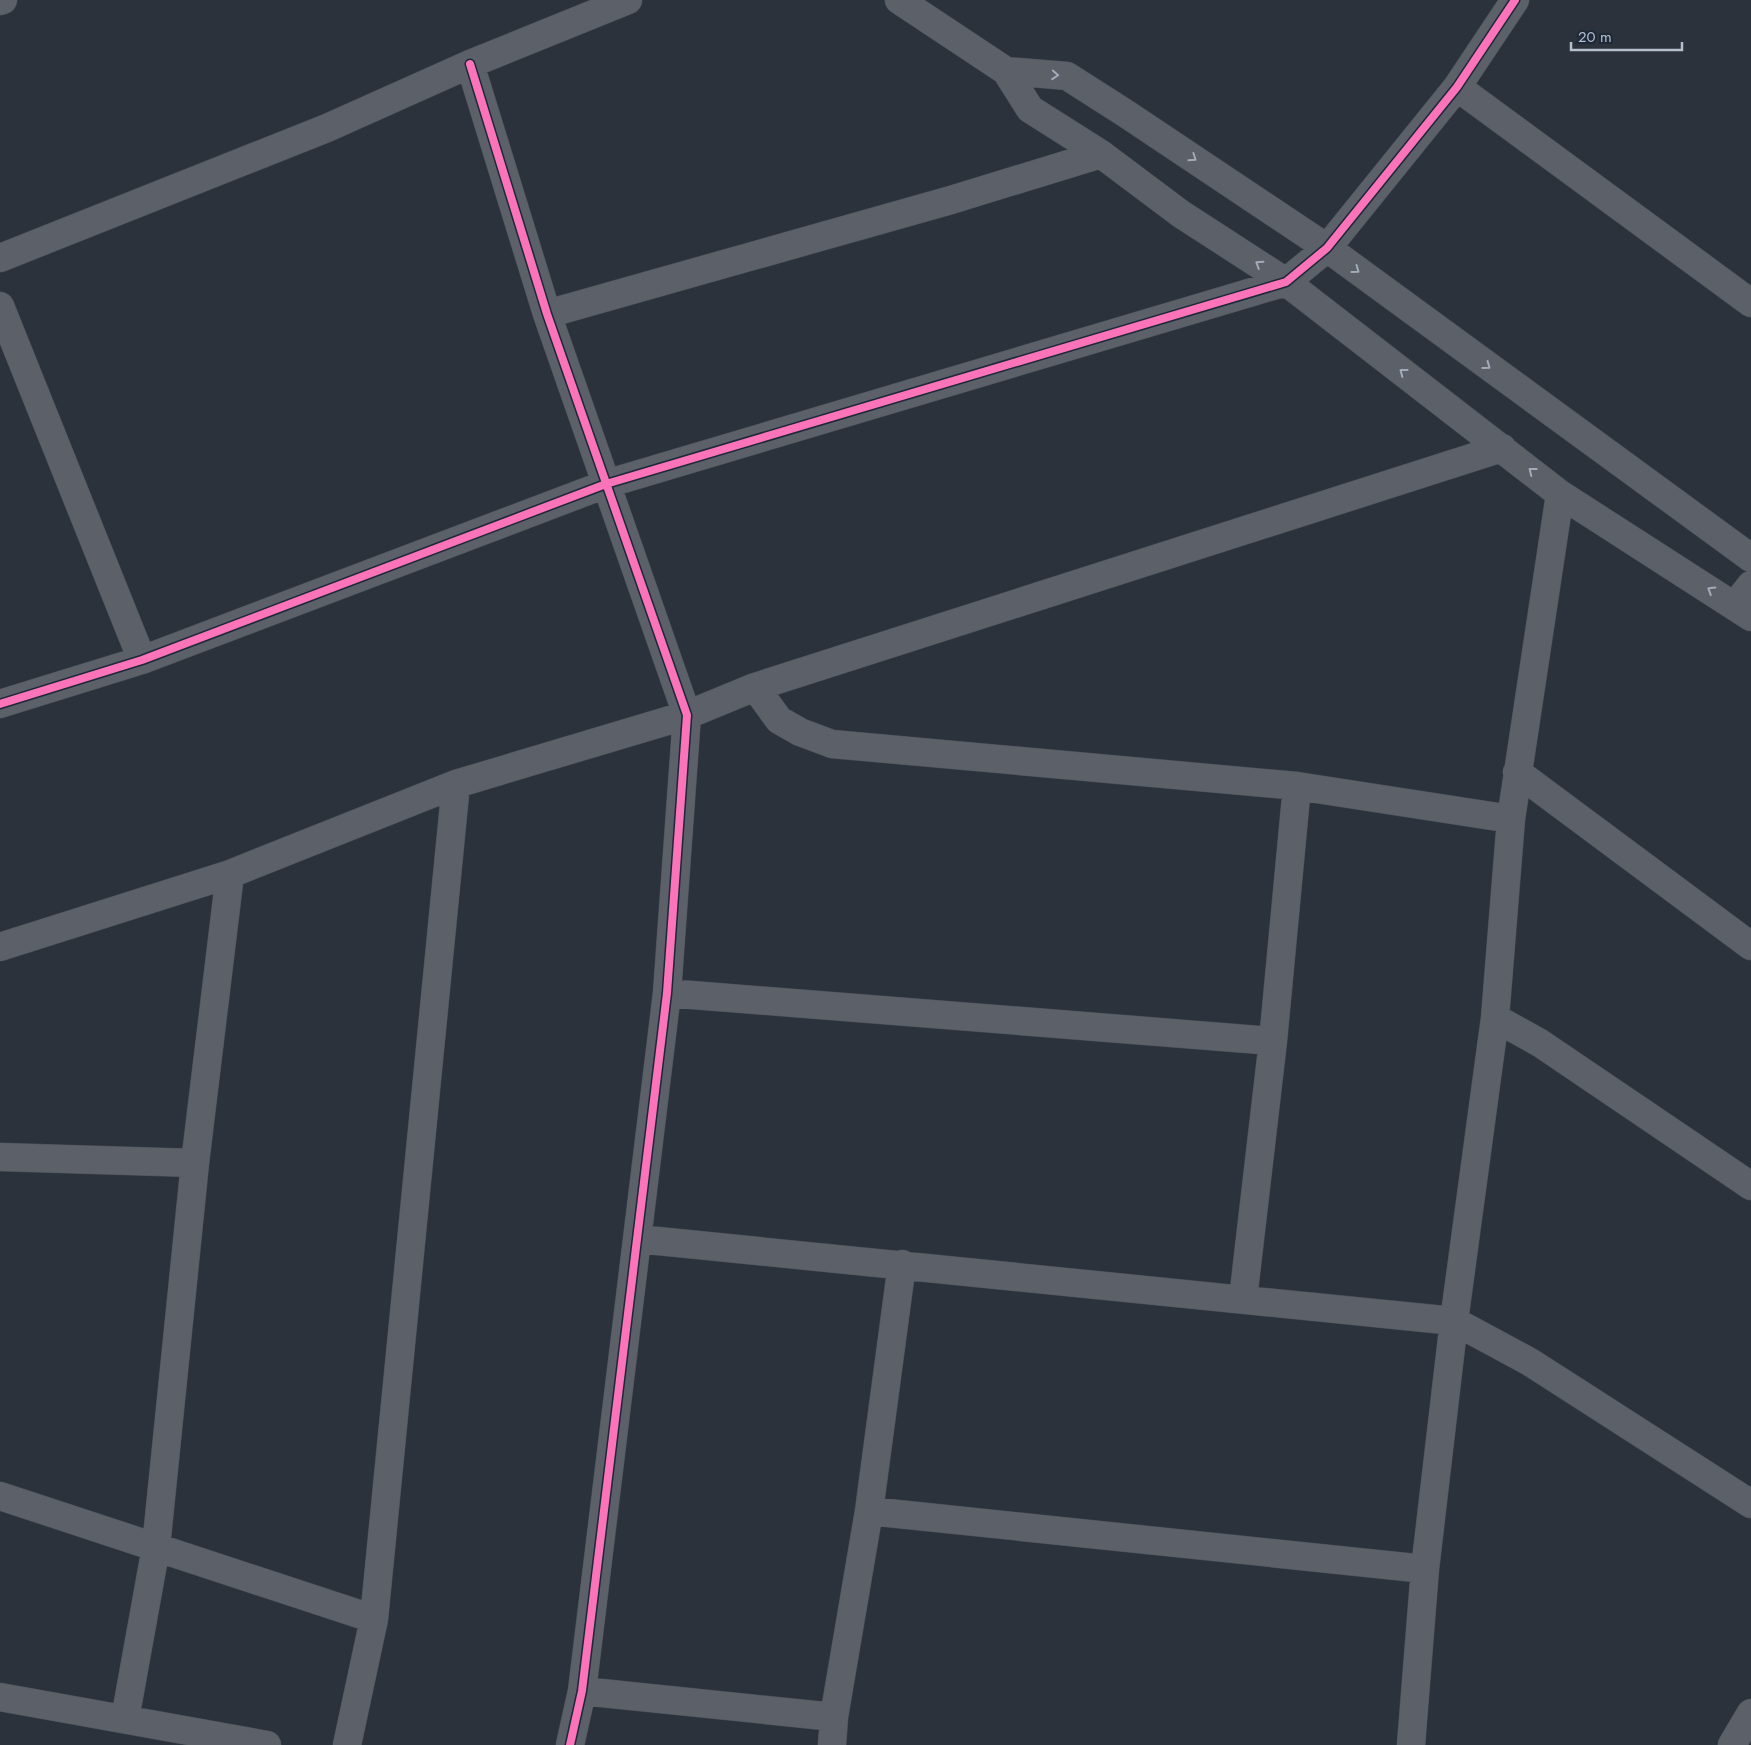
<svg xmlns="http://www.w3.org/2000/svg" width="1751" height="1745" font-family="Jost,sans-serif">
<rect width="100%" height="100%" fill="#2b323c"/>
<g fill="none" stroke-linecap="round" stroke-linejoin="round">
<defs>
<path id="minor" d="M 899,0 L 1006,71 L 1030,109 L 1101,154 L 1181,214 L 1286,282 L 1560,494 L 1751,617
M 0,1 L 3,0
M 470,64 L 547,314 L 687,715 L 667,993 L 582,1691 L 570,1745
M 1006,71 L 1067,76 L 1125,113 L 1327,248 L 1751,558
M 1457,87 L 1751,303
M 0,258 L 327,128 L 470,64 L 628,0
M 0,306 L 142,660
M 547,314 L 951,200 L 1101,154
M 1735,605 L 1751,585
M 755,687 L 779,720 L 800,732 L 832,744 L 1297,786 L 1511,819
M 0,704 L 142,660 L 606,484 L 1286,282 L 1327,248 L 1457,87 L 1515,0
M 1517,772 L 1751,946
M 0,947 L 230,874 L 456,784 L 687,715 L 755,687 L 1502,448
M 667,993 L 1273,1041
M 1495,1018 L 1540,1043 L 1751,1186
M 0,1157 L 195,1163
M 638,1239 L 1454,1321 L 1530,1362 L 1751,1504
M 1243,1299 L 1273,1041 L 1297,786
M 0,1496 L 374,1619
M 869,1511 L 1425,1569
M 582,1691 L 834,1717
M 0,1697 L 267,1745
M 125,1719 L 156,1547 L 195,1163 L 230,874
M 347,1745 L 374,1619 L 456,784
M 832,1745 L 834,1717 L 869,1511 L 902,1264
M 1411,1745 L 1425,1569 L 1454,1321 L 1495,1018 L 1511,819 L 1560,494
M 1732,1745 L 1751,1713"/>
</defs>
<use href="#minor" stroke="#494e56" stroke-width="29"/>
<use href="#minor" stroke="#5b6069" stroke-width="28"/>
<defs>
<path id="cycleway" d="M 470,64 L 547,314 L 687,715 L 667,993 L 582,1691 L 570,1745
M 0,704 L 142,660 L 606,484 L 1286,282 L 1327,248 L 1457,87 L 1515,0"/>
</defs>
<use href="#cycleway" stroke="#1d2838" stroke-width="11"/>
<use href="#cycleway" stroke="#fb73b8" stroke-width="8"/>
</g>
<defs><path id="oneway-chevron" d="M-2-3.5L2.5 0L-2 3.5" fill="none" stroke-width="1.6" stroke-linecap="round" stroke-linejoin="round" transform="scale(1.25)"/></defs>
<g stroke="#a3abb8">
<use href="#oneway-chevron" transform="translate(1055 75) rotate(4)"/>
<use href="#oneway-chevron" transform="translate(1193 158) rotate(34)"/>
<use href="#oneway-chevron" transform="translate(1259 264) rotate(-147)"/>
<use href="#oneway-chevron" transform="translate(1356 270) rotate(36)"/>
<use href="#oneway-chevron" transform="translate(1487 366) rotate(36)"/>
<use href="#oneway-chevron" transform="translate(1403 372) rotate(-143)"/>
<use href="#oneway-chevron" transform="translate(1532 471) rotate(-142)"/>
<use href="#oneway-chevron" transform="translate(1711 590) rotate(-148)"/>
</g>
<path d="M1571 42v8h111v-8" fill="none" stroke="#b5becc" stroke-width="2.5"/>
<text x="1578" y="42" font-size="15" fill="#b5becc" stroke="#1d2838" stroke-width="4" paint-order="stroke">20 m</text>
</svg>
